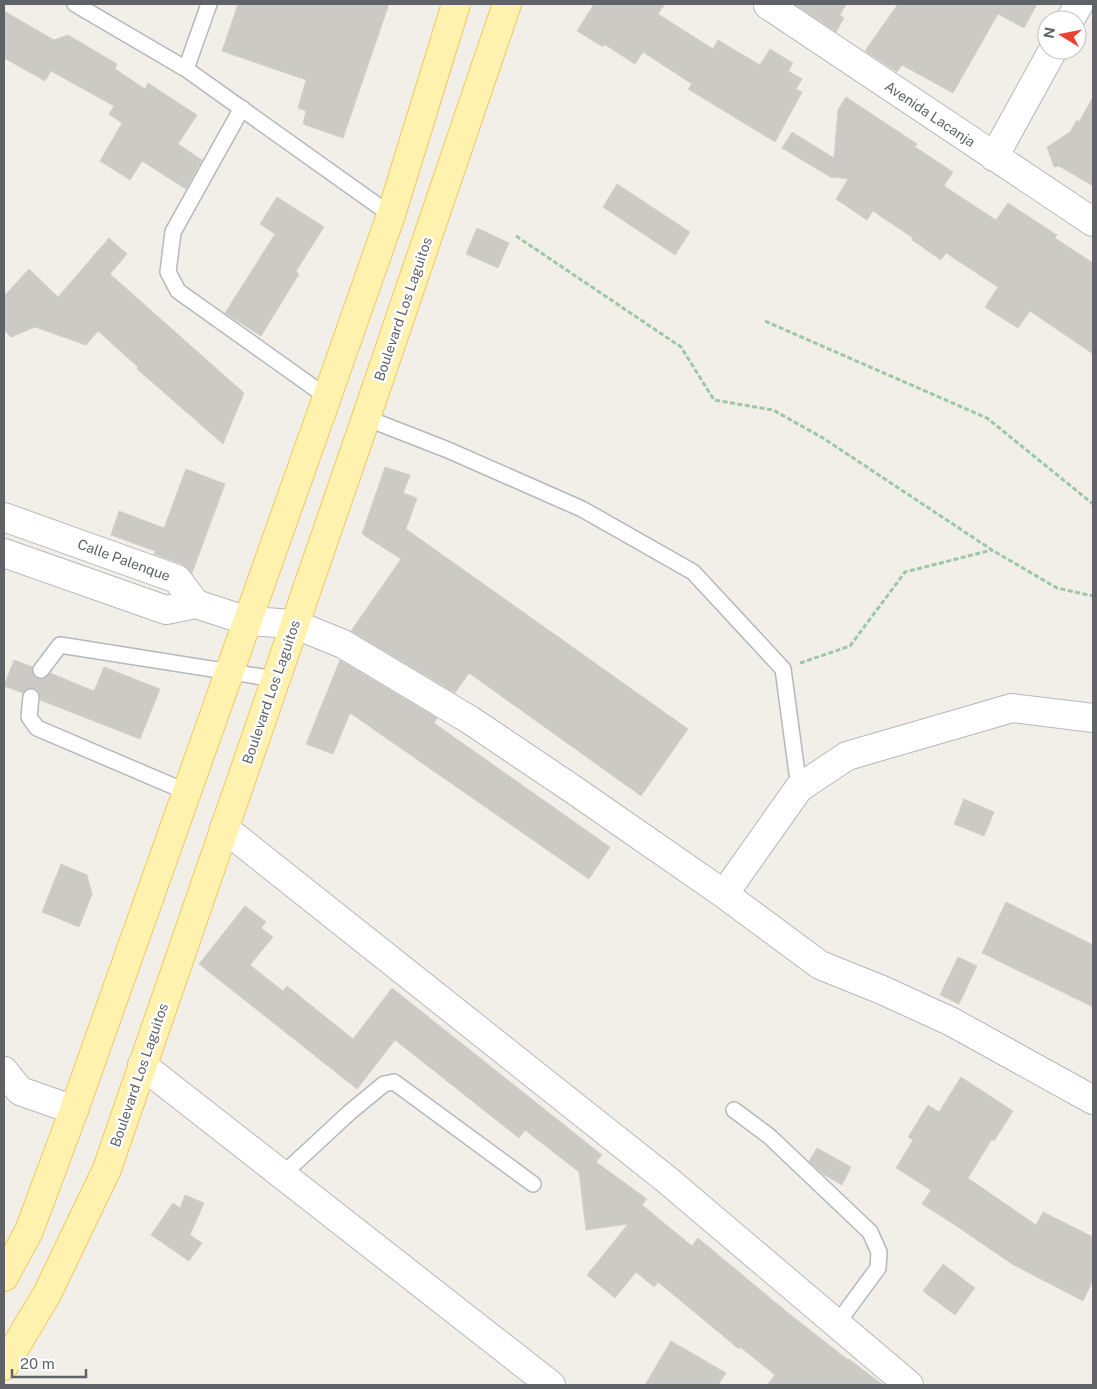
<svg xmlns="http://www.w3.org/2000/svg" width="1097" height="1389" font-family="'Public Sans',sans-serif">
<rect width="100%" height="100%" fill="#f1efe8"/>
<path fill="#cccac5" stroke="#d6d1c6" d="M 238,4 L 389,4 L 343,138 L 303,124 L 306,111 L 298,108 L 306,80 L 222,51 Z
M 594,4 L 665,4 L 658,14 L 713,49 L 718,40 L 760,65 L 770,49 L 793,63 L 788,71 L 802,79 L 796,89 L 802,92 L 775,142 L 688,89 L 692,84 L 643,52 L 635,64 L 604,44 L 603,47 L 577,31 Z
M 794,4 L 846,4 L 840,15 L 844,18 L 836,32 Z
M 898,4 L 1037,4 L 1024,28 L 998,14 L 953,93 L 902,65 L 897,72 L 865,51 Z
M 4,11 L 54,40 L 68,35 L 117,64 L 115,69 L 145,89 L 148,83 L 197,115 L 178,144 L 202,160 L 186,189 L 142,161 L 130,180 L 100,161 L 122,123 L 109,114 L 114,106 L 51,71 L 45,81 L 4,58 Z
M 846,97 L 917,144 L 915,147 L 953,172 L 944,186 L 996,220 L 1008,203 L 1057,235 L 1055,238 L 1093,263 L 1093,354 L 1030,311 L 1018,328 L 997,315 L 985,307 L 998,287 L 946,253 L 941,260 L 912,240 L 913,238 L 873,211 L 867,220 L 836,199 L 848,179 L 833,177 L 832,178 L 782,148 L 792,132 L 834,158 L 838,110 Z
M 1093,97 L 1093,186 L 1059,166 L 1054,167 L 1047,147 L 1070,132 L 1077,120 L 1079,122 Z
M 617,184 L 690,232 L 675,255 L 603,207 Z
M 277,197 L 324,227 L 296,271 L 299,274 L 261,336 L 225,313 L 275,234 L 260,224 Z
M 477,228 L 509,243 L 498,268 L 466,254 Z
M 109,238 L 127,254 L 110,274 L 244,393 L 223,444 L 137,369 L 138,367 L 98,331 L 86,345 L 35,327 L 11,337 L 4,330 L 4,296 L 29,269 L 58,297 Z
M 385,467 L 410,475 L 403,493 L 417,498 L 406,529 L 688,729 L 641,796 L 469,673 L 455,693 L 351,631 L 401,559 L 362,534 Z
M 186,469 L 225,484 L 192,573 L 182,564 L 154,554 L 155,551 L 111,535 L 119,511 L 164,528 Z
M 14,660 L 33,667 L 33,674 L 39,679 L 45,678 L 50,673 L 94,691 L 104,667 L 160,689 L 140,739 L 40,700 L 40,694 L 36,689 L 28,688 L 23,693 L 4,686 Z
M 340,660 L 437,718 L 434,723 L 610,847 L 589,879 L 350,713 L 333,754 L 306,744 Z
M 964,799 L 994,812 L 984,836 L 954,824 Z
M 61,864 L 87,875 L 92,894 L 79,927 L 42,912 Z
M 1006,902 L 1093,945 L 1093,1007 L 982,953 Z
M 245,906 L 266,922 L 261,928 L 273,937 L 250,965 L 283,991 L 287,986 L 353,1039 L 392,988 L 602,1155 L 596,1162 L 647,1199 L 642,1205 L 692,1246 L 698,1238 L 787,1312 L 848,1360 L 849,1359 L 883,1385 L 767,1385 L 775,1375 L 740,1347 L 739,1349 L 658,1282 L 654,1287 L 636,1272 L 615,1298 L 587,1275 L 628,1224 L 586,1230 L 579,1172 L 525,1130 L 519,1138 L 395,1040 L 357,1089 L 199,964 Z
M 958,957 L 977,966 L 959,1004 L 940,995 Z
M 961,1077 L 1013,1111 L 994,1141 L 992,1139 L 968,1178 L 1036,1225 L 1043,1212 L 1093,1237 L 1093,1280 L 1083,1301 L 1012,1264 L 955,1225 L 922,1204 L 931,1190 L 896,1168 L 913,1140 L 908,1137 L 928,1105 L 939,1112 Z
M 817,1148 L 851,1167 L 842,1185 L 823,1174 L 809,1161 Z
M 185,1195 L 204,1203 L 190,1235 L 202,1243 L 189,1261 L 151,1235 L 173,1203 L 180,1208 Z
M 943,1264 L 975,1288 L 955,1315 L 923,1291 Z
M 671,1341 L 726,1373 L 718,1385 L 645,1385 Z"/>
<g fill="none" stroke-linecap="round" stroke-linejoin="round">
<defs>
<path id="lane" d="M 75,4 L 186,69 L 391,215
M 186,69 L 209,4
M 242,108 L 173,232 L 168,272 L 178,291 L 327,397
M 366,418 L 448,450 L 582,509 L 693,572 L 783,669 L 799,788
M 41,670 L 60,645 L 275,679
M 31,697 L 29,717 L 37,728 L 187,792
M 734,1110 L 769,1136 L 870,1232 L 879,1252 L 878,1268 L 836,1325
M 282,1175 L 350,1112 L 384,1084 L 394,1082 L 533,1184"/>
<path id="street" d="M 769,4 L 768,5 L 1093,222
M 1070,20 L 1079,4
M 994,157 L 1053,50
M 4,517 L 177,579 L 196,604 L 248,621 L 294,624 L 343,644 L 470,720 L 574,790 L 724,894 L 820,965 L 882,990 L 952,1022 L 1093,1100
M 4,553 L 166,610 L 196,604
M 224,828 L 666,1179 L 909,1385
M 724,894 L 799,788 L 847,756 L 1012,708 L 1093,718
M 142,1065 L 551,1385
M 4,1071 L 20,1091 L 74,1110"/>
<path id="primary" d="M 4,1277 L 29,1231 L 74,1110 L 327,397 L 391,215 L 456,4
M 4,1366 L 47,1294 L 107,1169 L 366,418 L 507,4"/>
</defs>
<use href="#lane" stroke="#b5b8bc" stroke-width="18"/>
<use href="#street" stroke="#b5b8bc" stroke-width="30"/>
<use href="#primary" stroke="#f2c960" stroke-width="30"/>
<path stroke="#9cc7a9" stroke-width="3" stroke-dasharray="5 2.5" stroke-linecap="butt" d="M 516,236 L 681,347 L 714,400 L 773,410 L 823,438 L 992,550 L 1057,588 L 1093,596
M 765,321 L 987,418 L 1093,504
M 800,663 L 850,646 L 905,572 L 992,550"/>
<use href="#lane" stroke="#fff" stroke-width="15"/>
<use href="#street" stroke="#fff" stroke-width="28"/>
<use href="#primary" stroke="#fff2af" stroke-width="28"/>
</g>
<g text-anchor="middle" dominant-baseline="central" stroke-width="5" stroke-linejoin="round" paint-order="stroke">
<g font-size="14" fill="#5f6368" stroke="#fff">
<text transform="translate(930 114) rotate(34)">Avenida Lacanja</text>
<text transform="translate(403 309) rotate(-71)">Boulevard Los Laguitos</text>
<text transform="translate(124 560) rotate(20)">Calle Palenque</text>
<text transform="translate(271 692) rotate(-71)">Boulevard Los Laguitos</text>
<text transform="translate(139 1075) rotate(-71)">Boulevard Los Laguitos</text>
</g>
</g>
<rect width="1097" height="1389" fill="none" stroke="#5f6368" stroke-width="10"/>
<g transform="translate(1062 35) rotate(280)"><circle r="24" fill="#ffffff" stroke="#bfc1c3"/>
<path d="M0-4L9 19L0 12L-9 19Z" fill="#ea4335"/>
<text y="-8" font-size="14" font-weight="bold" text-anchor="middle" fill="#5f6368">N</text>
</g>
<path d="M12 1369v8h74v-8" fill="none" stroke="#5f6368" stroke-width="2.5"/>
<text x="20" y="1369" font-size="15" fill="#5f6368" stroke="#ffffff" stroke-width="4" paint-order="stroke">20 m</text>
</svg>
